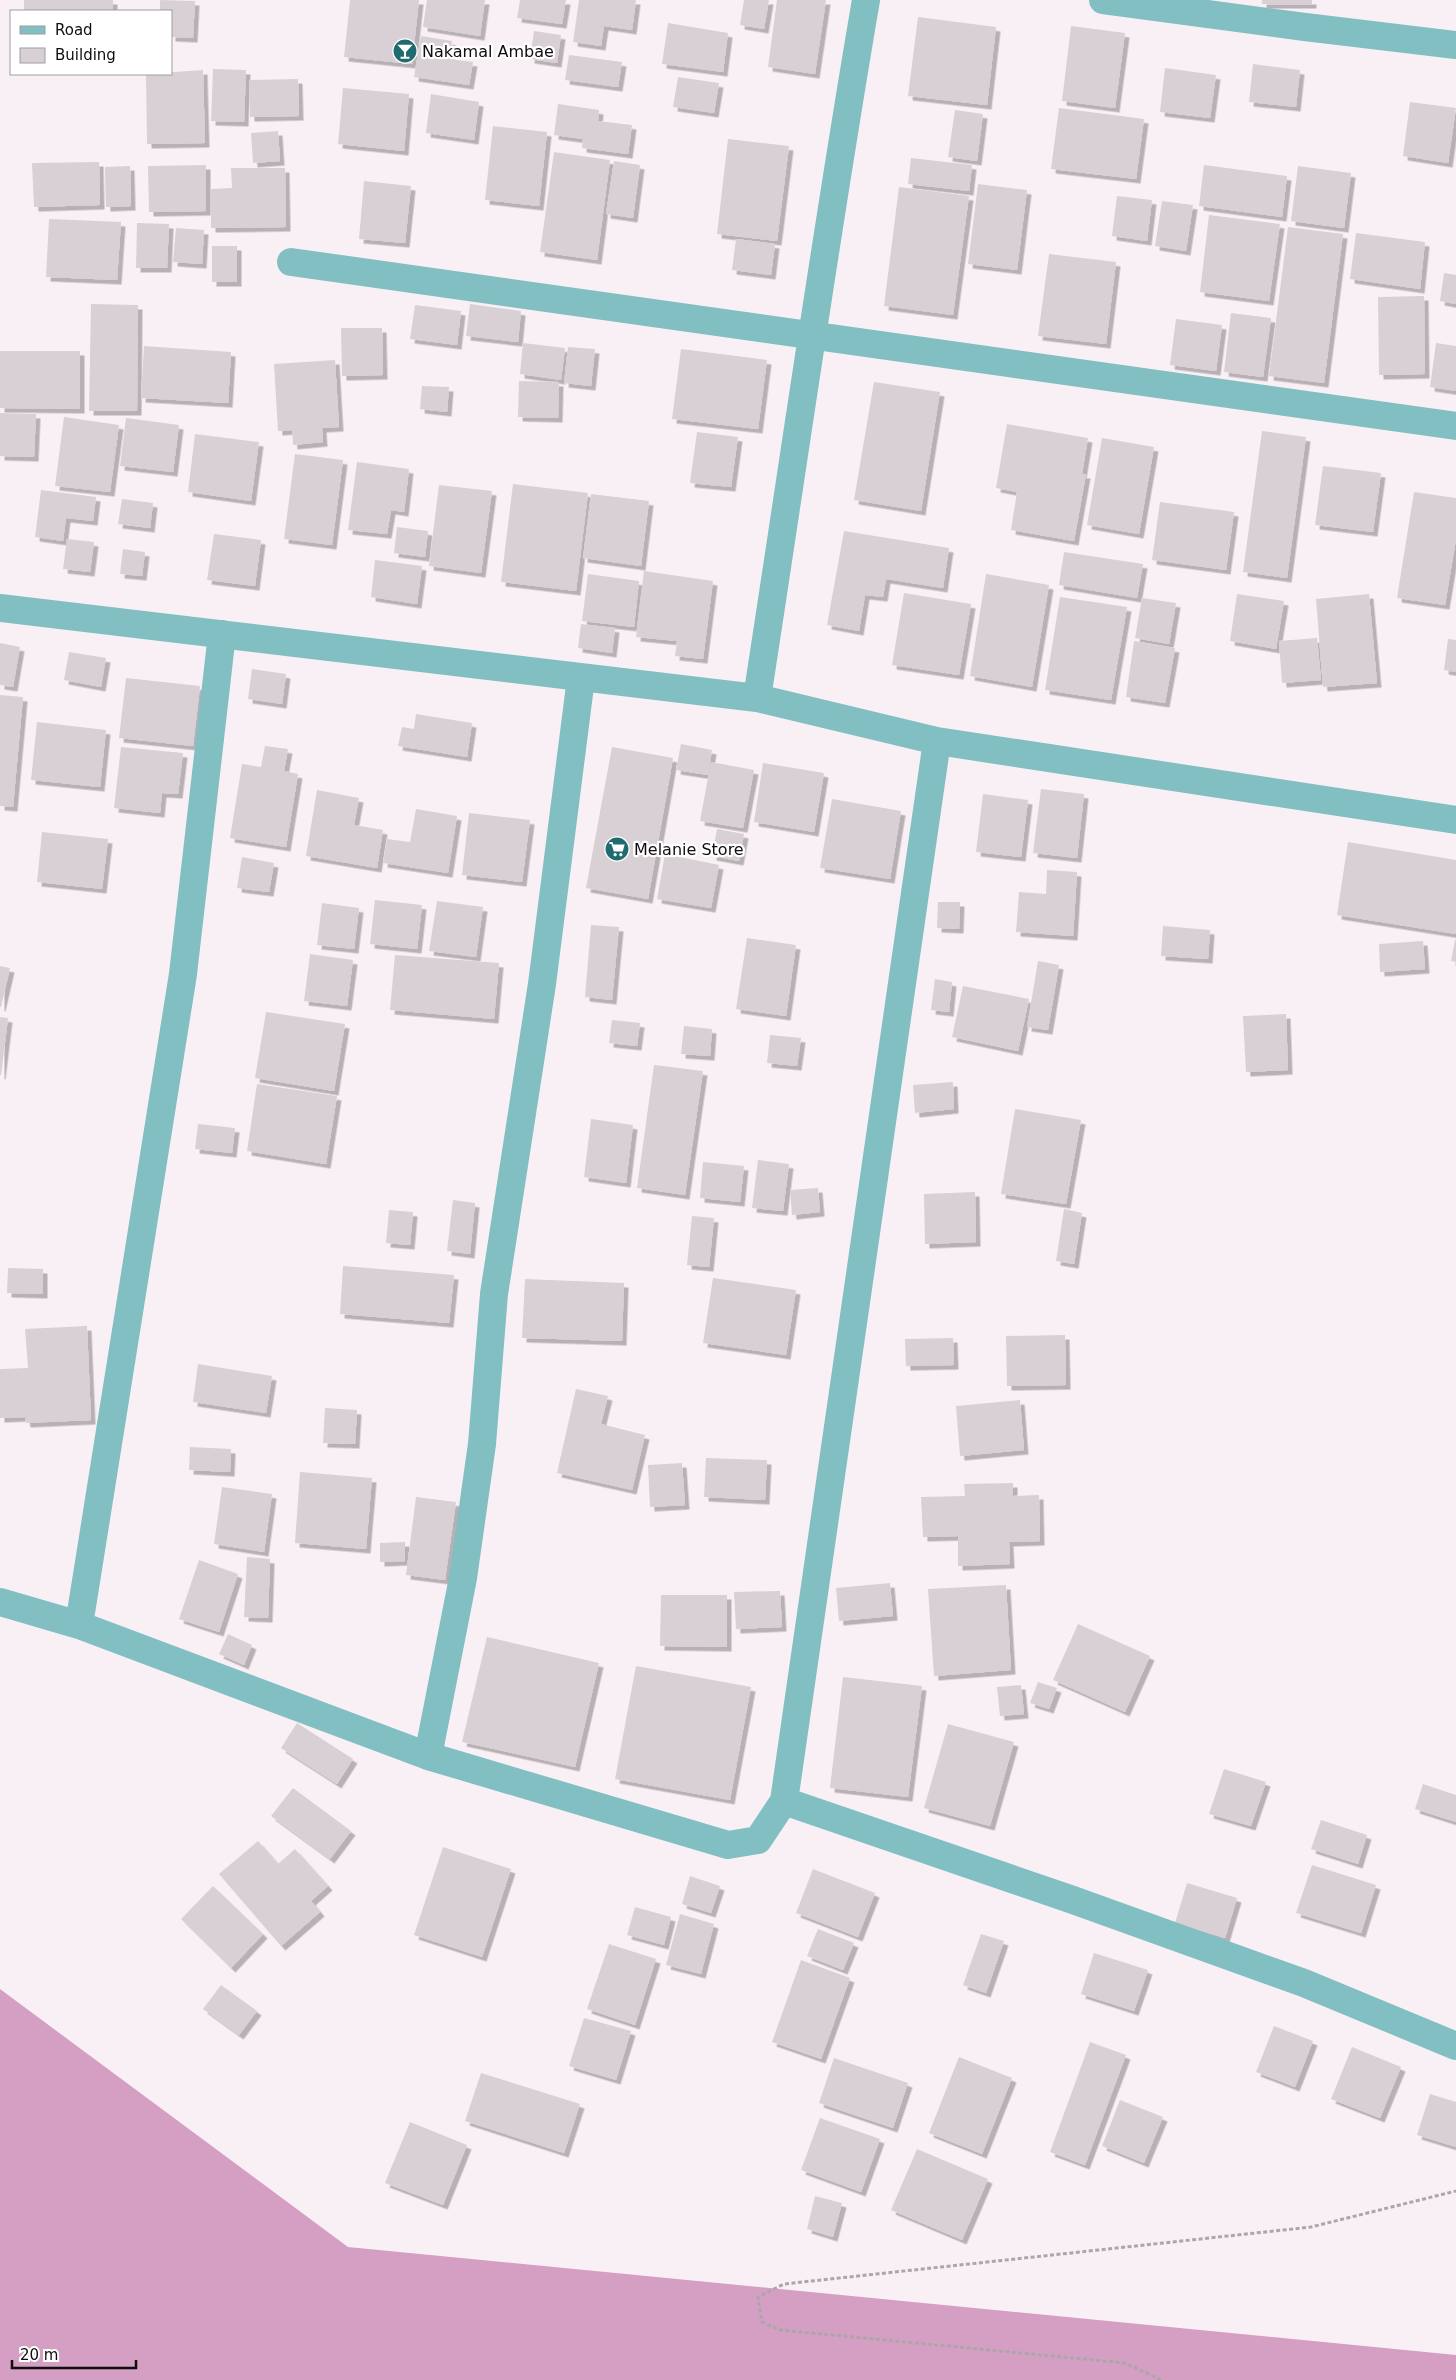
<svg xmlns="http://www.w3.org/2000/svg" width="1456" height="2380" font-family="'DejaVu Sans',sans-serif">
<defs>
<filter id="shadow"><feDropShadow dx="4.5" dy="4.5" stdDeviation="0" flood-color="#0004"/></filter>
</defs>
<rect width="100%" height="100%" fill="#f9f0f6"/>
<path fill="#d59fc4" d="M 0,1989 L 348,2247 L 1456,2355 L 1456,2380 L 0,2380 Z"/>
<path fill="#d9d0d6" filter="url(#shadow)" d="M 24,0 L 113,0 L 113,11 L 24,11 Z
M 160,0 L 195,1 L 193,38 L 171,37 L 171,11 L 160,11 Z
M 350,0 L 419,0 L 412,64 L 344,57 Z
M 427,0 L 485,0 L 480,36 L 423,27 Z
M 520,0 L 566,0 L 562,24 L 517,18 Z
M 579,0 L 636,0 L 632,30 L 604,26 L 601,46 L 573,42 Z
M 744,0 L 769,0 L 764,29 L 740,25 Z
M 777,0 L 826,0 L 815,74 L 768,67 Z
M 1262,0 L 1312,0 L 1312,4 L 1262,4 Z
M 918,17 L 996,27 L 987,105 L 908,96 Z
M 668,23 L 728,33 L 723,72 L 662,64 Z
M 1071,26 L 1125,33 L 1115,108 L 1062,101 Z
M 534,31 L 561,35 L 557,63 L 530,59 Z
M 421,36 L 452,41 L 449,59 L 473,62 L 469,85 L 414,77 Z
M 569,55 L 622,62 L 618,87 L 565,80 Z
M 1253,64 L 1300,70 L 1296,107 L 1249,102 Z
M 1165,68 L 1216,75 L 1210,118 L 1160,112 Z
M 213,69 L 246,70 L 244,122 L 211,121 Z
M 203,70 L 205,143 L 147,144 L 146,74 Z
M 678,77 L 719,83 L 714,113 L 673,107 Z
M 298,79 L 299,116 L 250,117 L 249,80 Z
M 343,88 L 409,94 L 404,151 L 338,144 Z
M 431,94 L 479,102 L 474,140 L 426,133 Z
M 1410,102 L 1456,108 L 1448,163 L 1403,156 Z
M 558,104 L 599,110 L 598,121 L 632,125 L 628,154 L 582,148 L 583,139 L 554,135 Z
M 1059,108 L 1144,119 L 1136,179 L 1051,169 Z
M 955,110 L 983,114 L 977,161 L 948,157 Z
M 493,126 L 547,132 L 539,206 L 485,200 Z
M 278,131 L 280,161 L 253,163 L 251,133 Z
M 728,139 L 789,146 L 777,241 L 717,234 Z
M 554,152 L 610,160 L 597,260 L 540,252 Z
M 911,158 L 972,165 L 969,191 L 908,184 Z
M 614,161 L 640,165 L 633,218 L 606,214 Z
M 99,162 L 100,205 L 34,207 L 32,163 Z
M 206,165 L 206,211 L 149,212 L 148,166 Z
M 1204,165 L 1287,176 L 1282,217 L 1199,206 Z
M 130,166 L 131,206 L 106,207 L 105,167 Z
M 1298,166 L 1351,173 L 1344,228 L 1291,221 Z
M 231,168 L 285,168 L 286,227 L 211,228 L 211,189 L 232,188 Z
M 364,181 L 411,186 L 405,243 L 359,239 Z
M 978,184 L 1027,190 L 1017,270 L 968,264 Z
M 899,187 L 969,196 L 953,315 L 884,306 Z
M 1117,196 L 1152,200 L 1147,241 L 1112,236 Z
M 1162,201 L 1193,205 L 1186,251 L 1155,246 Z
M 1209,215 L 1280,224 L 1269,301 L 1200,292 Z
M 49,219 L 121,222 L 117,280 L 46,277 Z
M 137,223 L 169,224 L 167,268 L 136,268 Z
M 1288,227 L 1343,234 L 1324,383 L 1269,376 Z
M 176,228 L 204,230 L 202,264 L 173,262 Z
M 1356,233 L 1425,242 L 1420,289 L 1350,279 Z
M 736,239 L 775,244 L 771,275 L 732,270 Z
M 212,246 L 237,246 L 237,282 L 212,282 Z
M 1049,254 L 1116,262 L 1106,344 L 1038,336 Z
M 1444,273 L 1456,275 L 1456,304 L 1440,301 Z
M 1424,296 L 1425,374 L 1379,375 L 1378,297 Z
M 91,304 L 138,305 L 137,411 L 89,411 Z
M 470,304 L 521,311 L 518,342 L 466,336 Z
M 415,305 L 461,311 L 457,345 L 410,339 Z
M 1231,313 L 1271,318 L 1263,377 L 1224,372 Z
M 1176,319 L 1222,325 L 1216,371 L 1170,365 Z
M 341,328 L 382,328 L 383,375 L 342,376 Z
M 523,343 L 565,348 L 561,380 L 520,374 Z
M 1436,343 L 1456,346 L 1456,391 L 1430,387 Z
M 144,346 L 231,352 L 228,403 L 141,398 Z
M 568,347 L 595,349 L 591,386 L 564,383 Z
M 681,349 L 767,360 L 758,429 L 672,419 Z
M 0,351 L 80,351 L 80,409 L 0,408 Z
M 335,360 L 339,427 L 322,428 L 323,442 L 293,445 L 292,430 L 278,431 L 274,364 Z
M 519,381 L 559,382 L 558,418 L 518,417 Z
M 874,382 L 940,392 L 921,511 L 854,500 Z
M 422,386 L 449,387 L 447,412 L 420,409 Z
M 0,413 L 36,414 L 34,457 L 0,456 Z
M 64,417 L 119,425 L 110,492 L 55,486 Z
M 126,418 L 179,425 L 173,472 L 120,466 Z
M 1007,424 L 1088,438 L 1082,474 L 1086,474 L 1074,541 L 1011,530 L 1017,492 L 996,488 Z
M 1262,431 L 1306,437 L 1287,578 L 1243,572 Z
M 697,432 L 738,437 L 731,487 L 690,483 Z
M 195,434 L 259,442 L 251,501 L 188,492 Z
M 1102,438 L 1154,447 L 1139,534 L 1087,525 Z
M 295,454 L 343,460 L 332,545 L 284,539 Z
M 357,462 L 409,469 L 404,512 L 391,510 L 387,534 L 348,530 Z
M 1323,466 L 1381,473 L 1373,532 L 1315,525 Z
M 513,484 L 588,493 L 576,591 L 501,582 Z
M 439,485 L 492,491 L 481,573 L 429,566 Z
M 41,490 L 96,497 L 93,521 L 66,518 L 63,541 L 35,537 Z
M 1414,492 L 1456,498 L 1456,539 L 1445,605 L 1397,598 Z
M 591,494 L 649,501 L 641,566 L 583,558 Z
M 122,499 L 153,503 L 150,528 L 118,524 Z
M 1160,502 L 1234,512 L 1226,570 L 1152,560 Z
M 397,527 L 428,531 L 425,557 L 394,553 Z
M 844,531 L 949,548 L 943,588 L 886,579 L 883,597 L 865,595 L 859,631 L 827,625 Z
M 214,534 L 261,540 L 255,586 L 207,580 Z
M 67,539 L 94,542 L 90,572 L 63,569 Z
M 123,549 L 145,552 L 142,576 L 120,574 Z
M 1064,552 L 1143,564 L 1137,598 L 1059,585 Z
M 375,560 L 422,566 L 417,604 L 371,597 Z
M 644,571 L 713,581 L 703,659 L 675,656 L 677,641 L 636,637 Z
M 588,574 L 639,581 L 634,627 L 582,621 Z
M 986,574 L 1049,585 L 1032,687 L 970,676 Z
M 904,593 L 971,604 L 959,675 L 892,665 Z
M 1237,594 L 1284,601 L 1276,649 L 1230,641 Z
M 1369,594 L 1377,683 L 1323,687 L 1316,599 Z
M 1060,597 L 1127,607 L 1111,700 L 1045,690 Z
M 1142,598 L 1176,603 L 1169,644 L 1135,638 Z
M 581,624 L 615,628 L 612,653 L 578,648 Z
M 1317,638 L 1321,680 L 1282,683 L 1279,641 Z
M 1448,639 L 1456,640 L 1456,672 L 1444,670 Z
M 1134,641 L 1175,648 L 1165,703 L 1126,697 Z
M 0,643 L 20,647 L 13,687 L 0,685 Z
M 69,652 L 106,658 L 101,687 L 64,680 Z
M 252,669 L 286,674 L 282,704 L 248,699 Z
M 126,678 L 200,686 L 193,746 L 119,738 Z
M 0,695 L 23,697 L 13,807 L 0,806 Z
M 416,714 L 472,723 L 467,757 L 398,746 L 402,727 L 414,729 Z
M 37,722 L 106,730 L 100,787 L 31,780 Z
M 681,744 L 712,750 L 708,775 L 676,770 Z
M 265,746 L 288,749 L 284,771 L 298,774 L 286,847 L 230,838 L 242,764 L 261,767 Z
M 121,747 L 183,753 L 178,794 L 162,793 L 160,813 L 114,808 Z
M 612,747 L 673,758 L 648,899 L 586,888 Z
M 711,762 L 754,770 L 743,828 L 700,821 Z
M 763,763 L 824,773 L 814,832 L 754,822 Z
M 1041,789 L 1084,794 L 1077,858 L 1033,853 Z
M 317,790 L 359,798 L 354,825 L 383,830 L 377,868 L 306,856 Z
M 983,794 L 1028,800 L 1021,857 L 976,852 Z
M 832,799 L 901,811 L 890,879 L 820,868 Z
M 416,809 L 457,816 L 448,873 L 383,863 L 387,839 L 410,842 Z
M 469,813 L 530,820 L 522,882 L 462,875 Z
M 717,829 L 744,834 L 739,861 L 712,856 Z
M 42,832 L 108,839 L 102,889 L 37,882 Z
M 1348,842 L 1456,860 L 1456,934 L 1337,915 Z
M 665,854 L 719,865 L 711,908 L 657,899 Z
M 242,857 L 274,863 L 269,892 L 237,888 Z
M 1047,870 L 1077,872 L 1073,936 L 1016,932 L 1019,892 L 1046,894 Z
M 375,900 L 422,905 L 417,949 L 370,944 Z
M 437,901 L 483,907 L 476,957 L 429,951 Z
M 938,902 L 960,902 L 959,929 L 937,928 Z
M 322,903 L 359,908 L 354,949 L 317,945 Z
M 591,925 L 619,927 L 612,1000 L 585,997 Z
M 1163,926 L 1210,930 L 1208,959 L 1161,956 Z
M 747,938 L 796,945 L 786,1016 L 736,1009 Z
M 1455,940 L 1456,940 L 1456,962 L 1451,961 Z
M 1423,941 L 1425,969 L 1380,972 L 1379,944 Z
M 310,954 L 353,960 L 347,1006 L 304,1001 Z
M 395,955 L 499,963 L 494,1019 L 390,1010 Z
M 1038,961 L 1059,965 L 1048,1030 L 1027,1027 Z
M 0,966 L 10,968 L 1,1007 L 0,1007 Z
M 935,979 L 952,982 L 949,1012 L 931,1010 Z
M 963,986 L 1029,999 L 1018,1051 L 952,1037 Z
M 266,1012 L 345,1024 L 334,1091 L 255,1078 Z
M 1286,1014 L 1288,1070 L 1246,1072 L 1243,1016 Z
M 0,1017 L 8,1018 L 1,1075 L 0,1075 Z
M 612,1020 L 640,1023 L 637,1046 L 609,1043 Z
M 684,1026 L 712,1029 L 710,1056 L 681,1054 Z
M 770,1035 L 801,1038 L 797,1066 L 767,1063 Z
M 654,1065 L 703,1071 L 685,1195 L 637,1188 Z
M 953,1082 L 954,1109 L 915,1113 L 913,1085 Z
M 257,1084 L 337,1096 L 326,1164 L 247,1151 Z
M 1015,1109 L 1081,1120 L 1066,1204 L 1001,1194 Z
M 591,1119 L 633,1125 L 626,1183 L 584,1177 Z
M 198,1124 L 235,1128 L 232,1153 L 195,1149 Z
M 758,1160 L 789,1164 L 783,1211 L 752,1208 Z
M 703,1162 L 744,1166 L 740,1202 L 700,1198 Z
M 818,1188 L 820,1212 L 792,1215 L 790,1190 Z
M 975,1192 L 976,1242 L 925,1244 L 924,1194 Z
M 453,1200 L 475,1203 L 470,1254 L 447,1251 Z
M 1064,1209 L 1082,1213 L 1074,1264 L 1056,1261 Z
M 389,1210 L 413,1212 L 410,1245 L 386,1243 Z
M 692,1216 L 714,1218 L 709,1267 L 687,1265 Z
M 343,1266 L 454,1275 L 449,1323 L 340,1314 Z
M 8,1268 L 43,1269 L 43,1294 L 7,1293 Z
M 713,1278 L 796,1290 L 786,1355 L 703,1343 Z
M 525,1279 L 624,1283 L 622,1341 L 522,1338 Z
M 87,1326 L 91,1420 L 26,1423 L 25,1417 L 0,1418 L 0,1369 L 28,1368 L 25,1329 Z
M 1065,1335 L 1066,1385 L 1007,1386 L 1006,1336 Z
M 953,1338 L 954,1365 L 906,1366 L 905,1339 Z
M 198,1364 L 272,1376 L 266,1413 L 193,1402 Z
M 576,1389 L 608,1396 L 601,1424 L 645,1435 L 632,1490 L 557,1473 Z
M 1020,1400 L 1024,1450 L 960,1456 L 956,1406 Z
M 325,1408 L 357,1410 L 355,1444 L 323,1443 Z
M 190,1447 L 231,1449 L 230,1472 L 189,1470 Z
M 706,1458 L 767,1460 L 765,1500 L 704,1497 Z
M 682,1463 L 685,1505 L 650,1507 L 648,1465 Z
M 300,1472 L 372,1478 L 366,1549 L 295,1543 Z
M 1013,1483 L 1013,1496 L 1039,1495 L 1040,1541 L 1009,1542 L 1010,1564 L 958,1566 L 958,1536 L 923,1537 L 921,1497 L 965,1496 L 964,1484 Z
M 222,1487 L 272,1494 L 264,1552 L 214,1544 Z
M 416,1497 L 456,1502 L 445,1580 L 406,1575 Z
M 405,1542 L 405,1561 L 380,1562 L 380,1543 Z
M 247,1557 L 270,1559 L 268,1618 L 244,1617 Z
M 199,1560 L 238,1574 L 219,1632 L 179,1619 Z
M 890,1583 L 893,1616 L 839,1621 L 836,1588 Z
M 1006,1585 L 1011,1670 L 934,1676 L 928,1589 Z
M 780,1591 L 782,1627 L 736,1629 L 734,1592 Z
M 661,1595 L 727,1595 L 727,1647 L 660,1646 Z
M 1078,1624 L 1150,1656 L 1125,1712 L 1053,1680 Z
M 228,1634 L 252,1645 L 244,1665 L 219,1654 Z
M 487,1637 L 599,1663 L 575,1767 L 462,1742 Z
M 636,1666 L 751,1687 L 730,1800 L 615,1779 Z
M 843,1677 L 922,1686 L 908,1797 L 830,1788 Z
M 1038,1682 L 1057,1688 L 1049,1709 L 1030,1703 Z
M 1021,1685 L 1024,1714 L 1000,1716 L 997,1687 Z
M 297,1723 L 353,1759 L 337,1784 L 281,1748 Z
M 948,1724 L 1014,1742 L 990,1826 L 924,1808 Z
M 1224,1769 L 1266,1782 L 1251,1826 L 1209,1814 Z
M 1423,1784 L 1456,1795 L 1456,1822 L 1415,1809 Z
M 293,1788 L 351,1831 L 330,1859 L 271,1816 Z
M 1321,1820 L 1367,1835 L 1358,1864 L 1311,1849 Z
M 258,1841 L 278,1864 L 295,1849 L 328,1886 L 311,1901 L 320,1912 L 281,1946 L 219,1874 Z
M 443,1847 L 511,1869 L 482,1957 L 414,1935 Z
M 1312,1865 L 1376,1885 L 1361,1933 L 1296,1913 Z
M 813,1869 L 875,1893 L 858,1937 L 796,1913 Z
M 690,1876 L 720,1886 L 711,1913 L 682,1904 Z
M 1187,1883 L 1237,1898 L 1225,1938 L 1175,1923 Z
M 213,1886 L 263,1934 L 231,1968 L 181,1919 Z
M 635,1907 L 671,1917 L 664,1945 L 627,1935 Z
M 680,1914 L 714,1924 L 701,1974 L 666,1965 Z
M 818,1929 L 854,1943 L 843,1970 L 807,1956 Z
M 981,1934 L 1004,1941 L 986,1993 L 963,1985 Z
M 609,1944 L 656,1959 L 635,2025 L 587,2009 Z
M 1094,1953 L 1148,1970 L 1134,2011 L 1081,1994 Z
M 801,1960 L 850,1978 L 821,2059 L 772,2042 Z
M 221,1985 L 257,2011 L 239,2035 L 203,2009 Z
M 584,2018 L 631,2031 L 616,2080 L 569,2066 Z
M 1274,2026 L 1313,2041 L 1295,2087 L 1256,2072 Z
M 1090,2042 L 1126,2055 L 1085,2165 L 1050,2152 Z
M 1352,2047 L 1401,2067 L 1380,2118 L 1331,2099 Z
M 959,2057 L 1012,2078 L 982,2154 L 929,2133 Z
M 834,2058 L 908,2083 L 893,2128 L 819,2103 Z
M 481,2073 L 580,2104 L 564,2153 L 465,2121 Z
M 1430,2094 L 1456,2102 L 1456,2147 L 1417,2135 Z
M 1120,2100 L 1163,2117 L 1144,2163 L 1102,2146 Z
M 820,2118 L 880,2139 L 861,2192 L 801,2170 Z
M 410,2122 L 467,2145 L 443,2205 L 385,2183 Z
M 917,2149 L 988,2179 L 962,2240 L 891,2210 Z
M 815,2196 L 842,2203 L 833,2237 L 807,2229 Z"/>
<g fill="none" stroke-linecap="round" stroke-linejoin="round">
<path stroke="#aca5aa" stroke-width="3" stroke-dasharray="4 2.5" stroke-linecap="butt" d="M 1161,2380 L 1125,2363 L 780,2330 L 762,2322 L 758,2297 L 784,2284 L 1311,2227 L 1456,2191"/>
<path stroke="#81bfc2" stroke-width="28" d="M 1103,0 L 1305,27 L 1456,45
M 291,262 L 1456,426
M 0,608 L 757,698 L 937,741 L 1456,820
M 222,634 L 183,974 L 79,1625 L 428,1756 L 728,1845 L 758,1840 L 784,1801 L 1073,1900 L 1304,1983 L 1456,2046
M 757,698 C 793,466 826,232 866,0
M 0,1602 L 79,1625
M 428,1756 L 463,1578 L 482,1444 L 494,1294 L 542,984 L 581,678
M 784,1801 L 937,741"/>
</g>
<defs>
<symbol id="bar-disc" viewBox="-11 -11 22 22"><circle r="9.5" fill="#1f6b6f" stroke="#fff"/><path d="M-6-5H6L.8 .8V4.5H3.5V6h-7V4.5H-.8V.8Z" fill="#fff"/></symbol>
<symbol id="supermarket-disc" viewBox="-11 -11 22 22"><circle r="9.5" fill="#1f6b6f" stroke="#fff"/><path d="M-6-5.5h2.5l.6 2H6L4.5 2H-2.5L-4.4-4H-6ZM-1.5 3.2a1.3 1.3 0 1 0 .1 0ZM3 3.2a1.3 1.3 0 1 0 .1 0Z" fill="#fff"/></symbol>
</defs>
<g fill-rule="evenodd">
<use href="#bar-disc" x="391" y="37" width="28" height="28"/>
<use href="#supermarket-disc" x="603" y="835" width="28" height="28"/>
</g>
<g text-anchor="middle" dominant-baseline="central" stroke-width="4.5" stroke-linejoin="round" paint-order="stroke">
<g font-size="16" fill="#0f0d0e" stroke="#fff" text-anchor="start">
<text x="422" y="51">Nakamal Ambae</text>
<text x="634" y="849">Melanie Store</text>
</g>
</g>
<rect x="10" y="10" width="162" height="65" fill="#ffffff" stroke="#9f9e9f"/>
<rect x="20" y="26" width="25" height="8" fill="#81bfc2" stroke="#9f9e9f"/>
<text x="55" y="35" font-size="15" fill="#0f0d0e">Road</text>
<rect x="20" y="48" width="25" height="15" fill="#d9d0d6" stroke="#9f9e9f"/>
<text x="55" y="60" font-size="15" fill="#0f0d0e">Building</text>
<path d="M12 2360v8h124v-8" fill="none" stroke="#0f0d0e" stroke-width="2.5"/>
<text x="20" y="2360" font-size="15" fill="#0f0d0e" stroke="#ffffff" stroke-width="4" paint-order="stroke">20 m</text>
</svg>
